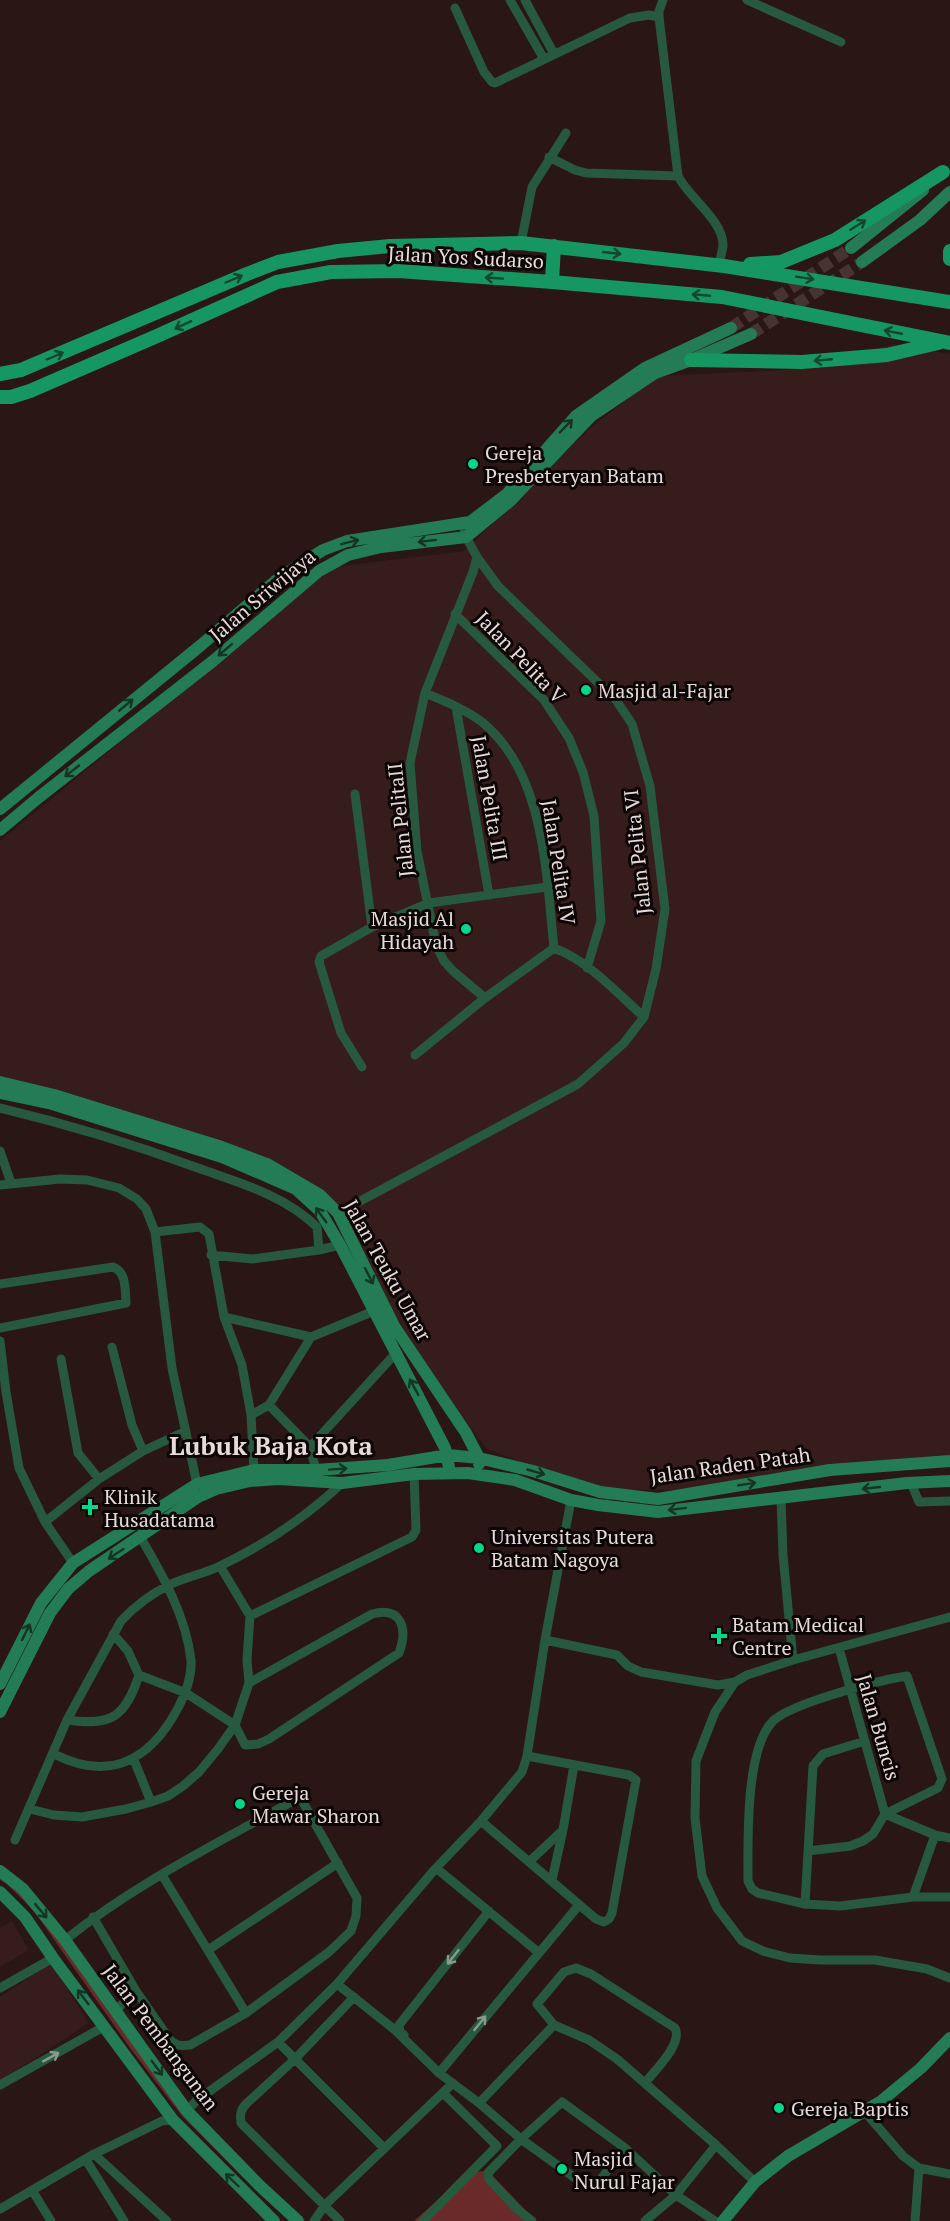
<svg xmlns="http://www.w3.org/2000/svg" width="950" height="2221" font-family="'PT Serif',serif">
<rect width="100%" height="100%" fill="#291615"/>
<path fill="#361c1b" d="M 893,344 L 950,354 L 950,1460 L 671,1490 L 590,1489 L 487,1449 L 393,1329 L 338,1209 L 207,1149 L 0,1094 L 0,841 L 333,567 L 464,551 L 590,428 L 657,376 L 805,369 Z
M 12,1921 L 29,1950 L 0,1967 L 0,1928 Z
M 51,1963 L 89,2023 L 0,2081 L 0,1997 Z"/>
<path fill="#692a29" d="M 0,1875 L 37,1909 L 247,2181 L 182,2116 L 130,2048 L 34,1911 L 6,1883 L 0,1880 Z
M 488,2171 L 536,2221 L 414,2221 L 469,2172 Z"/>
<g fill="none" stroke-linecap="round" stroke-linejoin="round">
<path stroke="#463332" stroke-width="12" stroke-dasharray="12 6" stroke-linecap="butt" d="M 731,328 L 851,248
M 751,334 L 862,262"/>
<path stroke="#27593f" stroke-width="9" d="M 510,0 L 544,59
M 525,0 L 554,54
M 663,0 L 659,11 L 659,17 L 678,176 C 689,198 724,221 723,246 C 722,252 720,259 719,265
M 747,0 L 841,42
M 455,8 L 484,72 L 492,82 L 495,83 L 630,18 L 649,15 L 659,17
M 549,157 L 575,170 L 586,173 L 678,176
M 521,243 L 532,187 L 566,133
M 477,557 L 473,572 L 425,693 L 410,763 L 417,851 L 436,945 L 444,961 L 453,971 L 485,998
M 455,614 L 544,700 L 569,738 L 583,772 L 594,816 L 601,921 L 587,968
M 425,693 C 444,701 465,709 482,722 C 545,773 546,874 554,948
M 456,707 L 489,895
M 355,794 L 372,927
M 554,948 C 589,961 617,993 644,1017
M 415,1055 L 485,998 L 554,948
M 362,1067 L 341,1033 L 319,962 L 321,956 L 372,927 L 429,903 L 547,887
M 0,1108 C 67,1124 133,1144 198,1168 C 240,1183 284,1195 317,1227 L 319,1250
M 0,1151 L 11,1183
M 0,1185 L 60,1179 L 87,1180 L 119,1188 L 137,1199 L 146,1209 L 155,1232 L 172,1368 L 197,1484
M 338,1213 L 578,1084 L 624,1043 L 644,1017 L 656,969 L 665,909 L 650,786 L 632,724 L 616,700 L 498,586 L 477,557 L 466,537 L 463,525
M 155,1232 L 200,1227 L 209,1234 L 224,1317 L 242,1365 L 251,1415 L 254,1470
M 211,1255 L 252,1259 L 319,1250 L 340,1245
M 0,1284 L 113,1267 C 127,1272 125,1291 126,1303 L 0,1328
M 224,1317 L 311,1337
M 0,1341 L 6,1392 L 19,1468 L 45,1522 L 73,1563
M 112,1347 L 132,1425 L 143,1451
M 61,1359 L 78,1453 L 99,1479
M 269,1405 L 310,1447 L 316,1470
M 251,1415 L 269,1405 L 311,1337 L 374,1311
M 310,1447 L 395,1354
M 911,1483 L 919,1502 L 950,1501
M 781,1498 L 783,1555 L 793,1660
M 45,1522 L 99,1479 L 143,1451 L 186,1431
M 250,1616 L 412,1537 L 416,1530 L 414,1474
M 950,1617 L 793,1660 L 747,1675 L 735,1682 L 715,1712 L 696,1761 L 695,1818 L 702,1876 L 717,1908 L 742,1941 L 763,1951 L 790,1958 L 821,1960 L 875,1960 L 927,1969 L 950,1978
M 545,1640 L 617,1655 L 628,1666 L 641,1672 L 718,1685 L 735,1682
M 839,1648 L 885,1814 L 935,1835 L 950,1838
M 139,1675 L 186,1693 L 235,1725 L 245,1745 L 258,1744 L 269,1739 L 399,1653 C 408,1629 402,1606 372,1614 L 249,1683
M 67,1720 C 111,1726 125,1718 139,1675 L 128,1651 L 113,1634
M 54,1754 C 109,1782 150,1761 178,1708 C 186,1693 192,1678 191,1660 C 186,1616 163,1576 141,1538
M 134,1760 L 151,1802
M 30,1809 L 54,1815 L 82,1817 L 126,1809 L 151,1802 L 168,1796 L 183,1786 L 199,1772 L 218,1749 L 235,1725 L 249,1683 L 247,1660 L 250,1616 L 220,1566
M 481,1821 L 596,1919 L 604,1922 L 609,1919 L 612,1913 L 636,1780 L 629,1775 L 527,1756
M 15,1840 L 67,1720 L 121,1621 C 134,1607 151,1594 169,1585 C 185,1577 204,1574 220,1566 C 266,1544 306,1517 342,1483
M 808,1851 L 850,1846 L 863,1841 L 873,1834 L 885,1814 L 938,1788 L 942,1779 L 907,1676 C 880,1680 792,1703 773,1721 C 745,1749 748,1842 748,1881 L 752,1889 L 758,1893 L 805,1904 L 840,1906 L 913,1897 L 950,1897
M 530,1861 L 563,1830
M 436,1868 L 538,1952
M 162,1875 L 246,2013
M 552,1880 L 563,1830 L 574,1765
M 913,1897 L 935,1835
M 805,1904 L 813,1766 L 823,1754 L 865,1741
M 65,1940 C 136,1883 220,1842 300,1797 L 357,1898 L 356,1916 L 351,1931 L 329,1952 L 246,2013 L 190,2045 C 181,2046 176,2046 170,2040 L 136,1991 L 93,1917
M 208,1950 L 338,1863
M 337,1984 L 395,2030 L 439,2073 L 479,2103 L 521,2139 L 582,2183 L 597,2184 L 625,2148
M 0,1988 L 53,1958
M 116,2010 L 136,1991
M 404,2035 L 400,2032 L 399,2025 L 489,1911
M 278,2042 L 384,2148
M 439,2073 L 579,1905
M 645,2083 C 655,2070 683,2044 675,2028 L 591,1974 L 576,1968 L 564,1972 L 537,2004 L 554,2025 L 589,2040 L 617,2059 L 716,2145 L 755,2182
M 0,2085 L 105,2026
M 479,2103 L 554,2025
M 187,2111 L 196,2101 L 278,2042 L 337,1984 L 436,1868 L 481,1821 L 522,1772 L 527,1756 L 545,1640 L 571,1500
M 865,2112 L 903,2156 L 919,2168 L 915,2221
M 94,2154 L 167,2221
M 86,2160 L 124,2221
M 919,2168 L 950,2174
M 32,2190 L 51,2221
M 0,2209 L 94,2154 L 162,2121 L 173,2120
M 314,2221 L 325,2205 L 453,2083
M 340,2221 L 241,2123 C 240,2114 240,2110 247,2103 L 295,2059 L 354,1997
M 423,2221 L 497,2146 L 443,2093
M 532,2221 L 517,2209 L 489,2179 L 488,2173 L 521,2139 L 562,2102 L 625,2148 L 676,2195 L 715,2221
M 645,2221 L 676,2195 L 716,2145"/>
<path stroke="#237c53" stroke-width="12" d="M 851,248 L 923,190
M 862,262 L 920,220 L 950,192
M 0,809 L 200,646 L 279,578 L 323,550 L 347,541 L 470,522 L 507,494 L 576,416 L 645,368 L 731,328
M 0,830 L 38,798 L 213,661 L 319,571 L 348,555 L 381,547 L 466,537 L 510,501 L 591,416 L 655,373 L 691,360 L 751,334
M 0,1082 L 54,1095 L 222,1147 L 267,1164 L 320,1195 L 338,1213 L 394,1326 L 466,1433 L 479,1458 L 479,1464
M 0,1093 L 49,1103 L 222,1157 L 296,1189 L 320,1211 L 340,1245 L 445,1448 L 450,1472
M 0,1684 L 41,1603 L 73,1563 L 197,1484 L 254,1470 L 316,1470 L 388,1465 L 448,1455 L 479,1458 L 533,1471 L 600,1492 L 658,1499 L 830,1470 L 950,1461
M 0,1712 L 50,1613 L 68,1589 L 89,1571 L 198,1497 L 216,1489 L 250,1481 L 279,1479 L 342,1483 L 414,1474 L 468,1473 L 515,1480 L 571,1500 L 598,1505 L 658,1512 L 907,1483 L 950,1481
M 0,1871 L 23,1889 L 65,1940 L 187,2111 L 260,2186 L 298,2221
M 0,1892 L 25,1917 L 53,1958 L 173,2120 L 274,2221
M 723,2221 L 755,2182 L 788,2156 L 880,2102 L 921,2068 L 950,2038"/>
<path stroke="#169661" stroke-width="14" d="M 950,251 L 950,259
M 750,264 L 781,262 L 835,240 L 943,172
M 552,282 L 554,246
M 691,360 L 802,362 L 887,355 L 938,343
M 0,374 L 21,370 L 247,274 L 278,262 L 338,251 L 390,246 L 521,243 L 724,266 L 950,302
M 0,397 L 11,397 L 30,391 L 157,336 L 277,282 L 331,272 L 398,271 L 552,282 L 722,297 L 950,343"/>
</g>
<defs><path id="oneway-shaft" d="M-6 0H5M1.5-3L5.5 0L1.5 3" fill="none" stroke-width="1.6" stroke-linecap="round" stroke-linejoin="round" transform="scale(1.5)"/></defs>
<g stroke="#10462e">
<use href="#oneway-shaft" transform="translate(858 225) rotate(-32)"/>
<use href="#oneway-shaft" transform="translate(612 253) rotate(6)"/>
<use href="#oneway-shaft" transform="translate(494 278) rotate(-176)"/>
<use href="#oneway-shaft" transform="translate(805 278) rotate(9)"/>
<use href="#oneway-shaft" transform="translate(234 279) rotate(-23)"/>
<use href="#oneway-shaft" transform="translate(701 295) rotate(-175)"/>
<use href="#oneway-shaft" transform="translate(183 325) rotate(155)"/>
<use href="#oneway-shaft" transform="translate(893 332) rotate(-169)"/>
<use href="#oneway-shaft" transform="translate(55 356) rotate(-23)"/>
<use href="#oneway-shaft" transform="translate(823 360) rotate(175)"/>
</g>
<g stroke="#153524">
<use href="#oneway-shaft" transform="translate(566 426) rotate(-46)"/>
<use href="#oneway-shaft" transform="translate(427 541) rotate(173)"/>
<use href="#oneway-shaft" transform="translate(350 542) rotate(-14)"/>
<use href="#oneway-shaft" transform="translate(225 650) rotate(139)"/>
<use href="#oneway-shaft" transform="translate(126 705) rotate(-40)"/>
<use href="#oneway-shaft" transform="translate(72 771) rotate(142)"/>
<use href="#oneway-shaft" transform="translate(321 1215) rotate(-126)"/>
<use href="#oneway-shaft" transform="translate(369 1276) rotate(63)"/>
<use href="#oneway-shaft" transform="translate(414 1387) rotate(-119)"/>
<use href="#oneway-shaft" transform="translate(338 1469) rotate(-4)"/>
<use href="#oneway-shaft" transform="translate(536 1472) rotate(16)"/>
<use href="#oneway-shaft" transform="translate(747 1484) rotate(-9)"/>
<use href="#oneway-shaft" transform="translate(871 1488) rotate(174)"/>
<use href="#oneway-shaft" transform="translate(677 1509) rotate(173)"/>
<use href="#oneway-shaft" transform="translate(116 1554) rotate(147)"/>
<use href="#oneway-shaft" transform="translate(26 1632) rotate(-64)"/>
<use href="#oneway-shaft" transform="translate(41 1911) rotate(50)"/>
<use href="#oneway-shaft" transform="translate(83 1997) rotate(-127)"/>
<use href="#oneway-shaft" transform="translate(157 2068) rotate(54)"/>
<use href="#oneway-shaft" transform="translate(232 2180) rotate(-136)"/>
</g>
<g stroke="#889a8c">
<use href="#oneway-shaft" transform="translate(453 1957) rotate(128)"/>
<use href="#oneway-shaft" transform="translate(480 2023) rotate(-51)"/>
<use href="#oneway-shaft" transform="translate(51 2057) rotate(-29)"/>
</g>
<g fill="#00d98c" stroke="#0c0505" stroke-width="2">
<circle cx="473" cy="464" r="6"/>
<circle cx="586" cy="690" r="6"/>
<circle cx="466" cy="929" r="6"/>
<path d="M87 1498h6v6h6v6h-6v6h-6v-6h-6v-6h6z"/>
<circle cx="479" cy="1548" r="6"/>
<path d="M716 1627h6v6h6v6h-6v6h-6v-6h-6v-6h6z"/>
<circle cx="240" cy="1804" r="6"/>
<circle cx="779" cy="2108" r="6"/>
<circle cx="562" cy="2169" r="6"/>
</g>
<g text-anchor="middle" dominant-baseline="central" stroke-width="6" stroke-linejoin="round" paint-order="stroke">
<g font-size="20" fill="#e8dad9" stroke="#0c0505">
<text transform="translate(466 257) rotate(3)">Jalan Yos Sudarso</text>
<text transform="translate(262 595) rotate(-40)">Jalan Sriwijaya</text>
<text transform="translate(521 657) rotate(46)">Jalan Pelita V</text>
<text transform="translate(490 798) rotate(80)">Jalan Pelita III</text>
<text transform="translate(400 820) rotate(-96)">Jalan PelitaII</text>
<text transform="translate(637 852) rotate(-96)">Jalan Pelita VI</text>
<text transform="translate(559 862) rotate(81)">Jalan Pelita IV</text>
<text transform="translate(388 1270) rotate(61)">Jalan Teuku Umar</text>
<text transform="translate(730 1465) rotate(-8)">Jalan Raden Patah</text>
<text transform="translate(879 1727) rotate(74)">Jalan Buncis</text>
<text transform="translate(161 2037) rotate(53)">Jalan Pembangunan</text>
</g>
<g font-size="20" fill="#e8dad9" stroke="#0c0505" text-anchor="start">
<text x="485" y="452">Gereja<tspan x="485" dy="23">Presbeteryan Batam</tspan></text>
<text x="598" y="690">Masjid al-Fajar</text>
<text x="454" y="918" text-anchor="end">Masjid Al<tspan x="454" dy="23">Hidayah</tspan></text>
<text x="104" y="1496">Klinik<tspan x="104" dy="23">Husadatama</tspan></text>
<text x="491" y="1536">Universitas Putera<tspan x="491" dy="23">Batam Nagoya</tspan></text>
<text x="732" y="1624">Batam Medical<tspan x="732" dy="23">Centre</tspan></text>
<text x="252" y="1792">Gereja<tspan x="252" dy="23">Mawar Sharon</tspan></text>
<text x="791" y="2108">Gereja Baptis</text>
<text x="574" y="2158">Masjid<tspan x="574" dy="23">Nurul Fajar</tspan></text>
</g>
<g font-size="26" font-weight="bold" fill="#e8dad9" stroke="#0c0505">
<text x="271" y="1445">Lubuk Baja Kota</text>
</g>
</g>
</svg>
